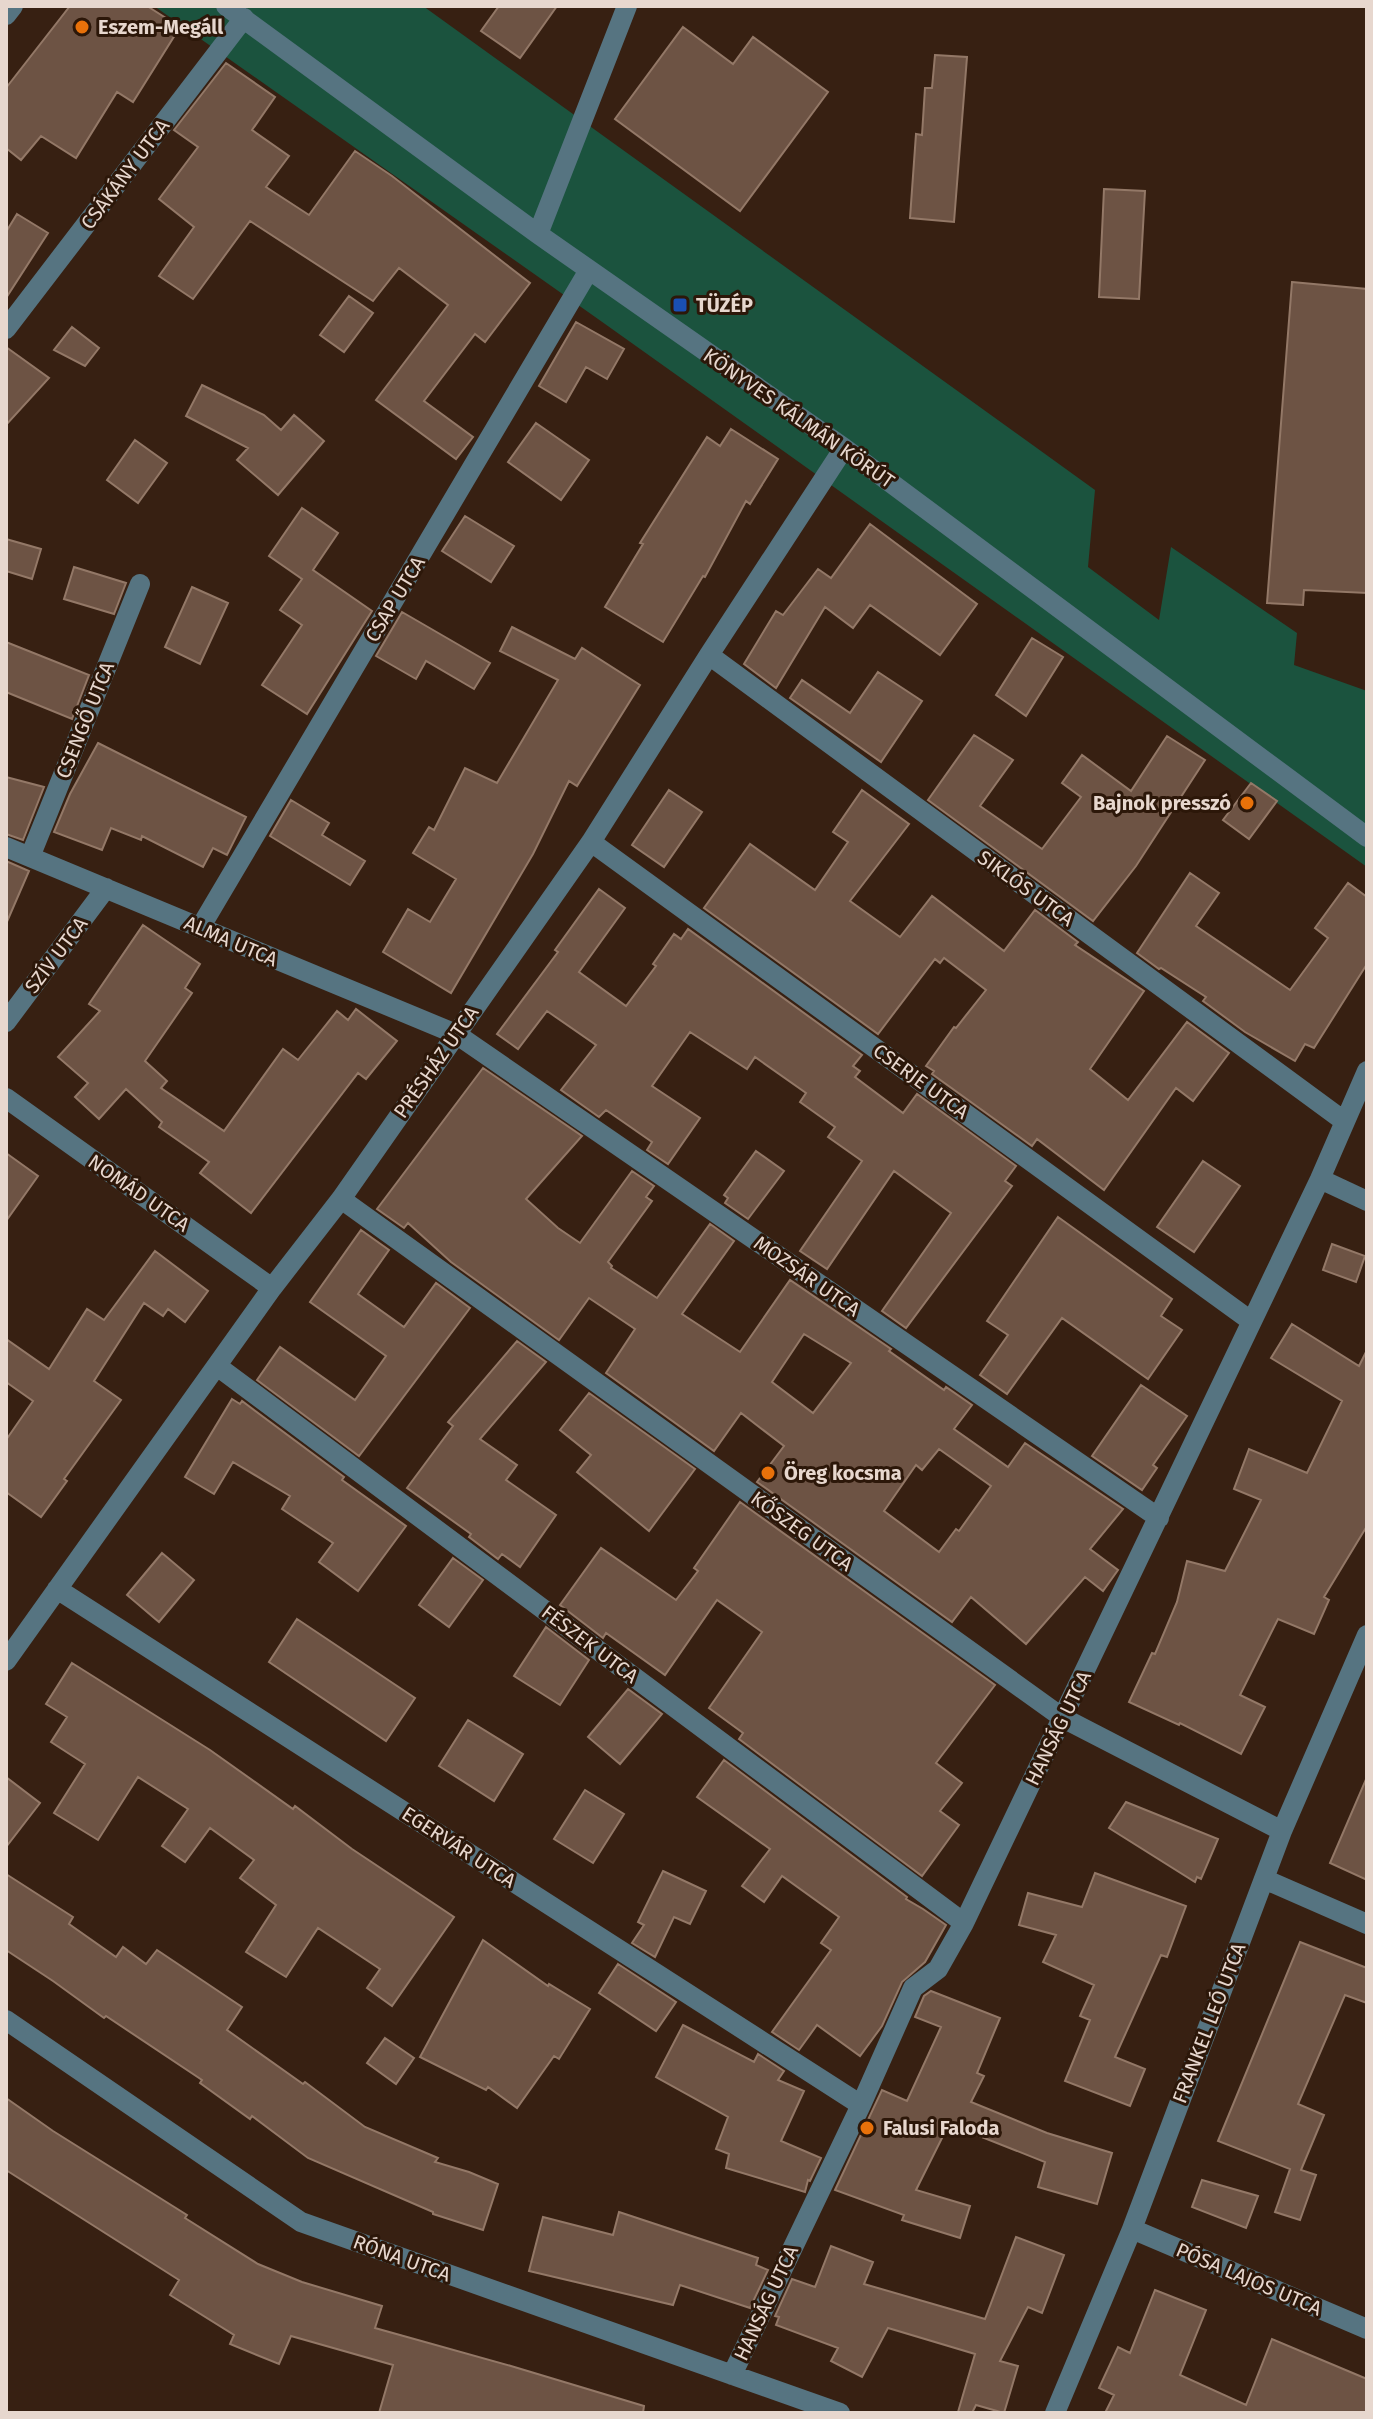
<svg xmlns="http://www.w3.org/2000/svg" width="1373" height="2419" font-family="'Fira Sans',sans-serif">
<rect width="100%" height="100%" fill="#372012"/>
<path fill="#1b533e" d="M 154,6 L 423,6 L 1095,490 L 1088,567 L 1159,620 L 1171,547 L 1297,633 L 1294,665 L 1367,691 L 1367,867 L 598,319 Z"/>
<path fill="#6d5344" stroke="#937867" stroke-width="2" fill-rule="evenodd" d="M 70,6 L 147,6 L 180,27 L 133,102 L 117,92 L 76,158 L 41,136 L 21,160 L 6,148 L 6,88 Z
M 499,6 L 557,6 L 520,58 L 481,31 Z
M 683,27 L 733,64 L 753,37 L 828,92 L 740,211 L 615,119 Z
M 935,55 L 967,57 L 954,222 L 910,218 L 916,134 L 922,135 L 925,88 L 932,88 Z
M 226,63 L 275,97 L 252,130 L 289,156 L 266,187 L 309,215 L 355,151 L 392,176 L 530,283 L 485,342 L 475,334 L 424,401 L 473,437 L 456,459 L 376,400 L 448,305 L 399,268 L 373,301 L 250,221 L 193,299 L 159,276 L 194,227 L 159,199 L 198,147 L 174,130 Z
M 1104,189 L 1145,191 L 1139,299 L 1099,297 Z
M 17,214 L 48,233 L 6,298 L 6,232 Z
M 1292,282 L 1367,289 L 1367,593 L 1304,590 L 1303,605 L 1267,603 Z
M 349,296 L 373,313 L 344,352 L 320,335 Z
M 576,322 L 624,349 L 607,379 L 586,367 L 566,402 L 539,386 Z
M 72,327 L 99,348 L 85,366 L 54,350 Z
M 6,347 L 49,378 L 6,425 Z
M 202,385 L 264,415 L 281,430 L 294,415 L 324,441 L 278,495 L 237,460 L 248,448 L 186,416 Z
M 536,423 L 589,460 L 561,500 L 508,462 Z
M 731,429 L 778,459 L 750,504 L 746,501 L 705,577 L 703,576 L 663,642 L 605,607 L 643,544 L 640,543 L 707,437 L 720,446 Z
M 135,440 L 167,463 L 138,503 L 107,480 Z
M 302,508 L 338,533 L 313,570 L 372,611 L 307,714 L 262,685 L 302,625 L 280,610 L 302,579 L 269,556 Z
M 465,516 L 514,546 L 491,582 L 442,551 Z
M 870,524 L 977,604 L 940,655 L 870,605 L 853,628 L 825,607 L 776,688 L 744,664 L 776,611 L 783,615 L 818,569 L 831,578 Z
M 6,539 L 41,549 L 32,579 L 6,571 Z
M 74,567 L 126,583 L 114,614 L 64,599 Z
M 192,587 L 228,603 L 200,664 L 165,647 Z
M 402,612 L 490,663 L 474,689 L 426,661 L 416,679 L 376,656 Z
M 512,627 L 575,659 L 582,648 L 640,685 L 577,786 L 569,781 L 533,854 L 451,993 L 383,952 L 408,909 L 430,922 L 456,879 L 413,853 L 429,827 L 434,830 L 465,768 L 497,783 L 558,680 L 500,651 Z
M 1032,638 L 1063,657 L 1026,716 L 996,695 Z
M 6,642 L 89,675 L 72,719 L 6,692 Z
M 878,672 L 922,701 L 881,762 L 790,698 L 802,680 L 850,713 Z
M 974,735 L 1013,760 L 980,806 L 1042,849 L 1081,797 L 1062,783 L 1082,755 L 1131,791 L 1167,736 L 1205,760 L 1136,866 L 1093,921 L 928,800 Z
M 98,743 L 246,817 L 227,855 L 213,848 L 203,867 L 142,836 L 141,840 L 111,828 L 102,850 L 54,832 L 70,794 Z
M 6,777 L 44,787 L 23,840 L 6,834 Z
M 1251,783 L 1277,801 L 1249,839 L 1223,820 Z
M 669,790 L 702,812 L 664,867 L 632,845 Z
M 862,790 L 909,824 L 850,901 L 900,937 L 932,896 L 1004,951 L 1035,910 L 1078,942 L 1075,945 L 1144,991 L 1090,1069 L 1128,1100 L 1187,1022 L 1229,1053 L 1193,1101 L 1176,1088 L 1104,1190 L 1037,1139 L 1032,1146 L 932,1074 L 934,1071 L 926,1066 L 954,1027 L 956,1028 L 986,990 L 944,958 L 940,963 L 935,959 L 878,1034 L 704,908 L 750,844 L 815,890 L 848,842 L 833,832 Z
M 291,800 L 329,823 L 322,835 L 365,861 L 350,885 L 270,836 Z
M 6,861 L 29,871 L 6,924 Z
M 1190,873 L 1219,893 L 1196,926 L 1290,990 L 1328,938 L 1315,928 L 1348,883 L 1367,897 L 1367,964 L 1314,1048 L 1305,1044 L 1295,1061 L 1245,1032 L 1203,1001 L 1206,997 L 1161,968 L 1159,969 L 1137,953 Z
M 599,889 L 625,908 L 579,972 L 626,1006 L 656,966 L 653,964 L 674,934 L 681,939 L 688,929 L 862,1055 L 853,1066 L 860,1071 L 855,1077 L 903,1113 L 917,1094 L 1016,1166 L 1005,1181 L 1012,1186 L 906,1328 L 882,1311 L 951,1213 L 894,1171 L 827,1269 L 800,1251 L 862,1161 L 828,1137 L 835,1127 L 800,1102 L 806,1093 L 755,1057 L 747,1069 L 690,1032 L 652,1086 L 700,1118 L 668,1164 L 647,1150 L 652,1142 L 606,1110 L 599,1117 L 561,1090 L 596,1045 L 547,1011 L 518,1049 L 497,1034 L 558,952 L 555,950 Z
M 143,925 L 200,964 L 185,988 L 192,993 L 145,1061 L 167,1081 L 161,1088 L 224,1131 L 283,1049 L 298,1060 L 337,1011 L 348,1020 L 356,1009 L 397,1041 L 366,1079 L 358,1073 L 251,1213 L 200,1173 L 209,1162 L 159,1127 L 162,1122 L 126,1089 L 99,1119 L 75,1097 L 88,1083 L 58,1057 L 100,1011 L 89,1004 Z
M 483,1068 L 582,1136 L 526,1199 L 558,1228 L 580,1243 L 632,1171 L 654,1186 L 646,1197 L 652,1201 L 608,1262 L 612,1266 L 611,1268 L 657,1298 L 710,1224 L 734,1241 L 682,1314 L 740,1352 L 790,1280 L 891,1349 L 889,1351 L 944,1390 L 946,1387 L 972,1405 L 954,1429 L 1008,1467 L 1025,1443 L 1123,1509 L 1090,1549 L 1118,1570 L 1103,1591 L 1085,1577 L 1026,1644 L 971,1597 L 952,1622 L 757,1482 L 784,1446 L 741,1413 L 714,1451 L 606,1373 L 635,1329 L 589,1298 L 559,1340 L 451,1262 L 408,1223 L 404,1228 L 377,1209 ZM 804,1334 L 851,1363 L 813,1413 L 772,1382 ZM 939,1449 L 991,1486 L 959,1531 L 956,1529 L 939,1552 L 884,1511 L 916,1465 L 922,1470 Z
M 756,1151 L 784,1171 L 748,1219 L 725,1203 L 728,1198 L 724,1195 Z
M 6,1153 L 38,1176 L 6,1221 Z
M 1203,1161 L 1240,1186 L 1194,1252 L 1157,1227 Z
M 1058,1217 L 1172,1299 L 1161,1316 L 1182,1330 L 1148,1379 L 1062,1318 L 1007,1394 L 980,1375 L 1008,1335 L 987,1321 Z
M 361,1230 L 389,1250 L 358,1294 L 404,1327 L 436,1283 L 470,1308 L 359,1456 L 257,1380 L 280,1347 L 355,1400 L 386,1356 L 310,1302 Z
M 1332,1244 L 1365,1256 L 1356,1282 L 1323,1270 Z
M 155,1251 L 208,1291 L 185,1322 L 168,1309 L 163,1316 L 144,1303 L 94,1381 L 121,1400 L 64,1479 L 67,1481 L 41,1517 L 6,1492 L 6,1440 L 33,1401 L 6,1382 L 6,1339 L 49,1369 L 87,1309 L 104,1320 Z
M 1292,1324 L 1359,1366 L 1367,1350 L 1367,1526 L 1324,1597 L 1329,1600 L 1314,1634 L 1278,1619 L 1240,1695 L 1265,1707 L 1241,1754 L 1180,1723 L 1179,1725 L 1129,1702 L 1152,1653 L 1155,1654 L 1177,1602 L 1187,1561 L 1225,1571 L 1261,1500 L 1234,1489 L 1249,1449 L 1307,1473 L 1342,1401 L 1271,1358 Z
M 517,1341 L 546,1362 L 480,1439 L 517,1465 L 506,1480 L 556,1515 L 520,1567 L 502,1554 L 498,1559 L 469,1537 L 471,1534 L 407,1488 L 453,1426 L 448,1422 Z
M 1141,1385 L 1187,1416 L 1153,1465 L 1157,1468 L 1142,1490 L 1092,1456 Z
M 589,1393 L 695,1469 L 649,1531 L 577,1472 L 591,1455 L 560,1430 Z
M 232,1399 L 240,1404 L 242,1401 L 344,1477 L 342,1480 L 406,1526 L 358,1591 L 319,1562 L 333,1543 L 282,1509 L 290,1496 L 233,1462 L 214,1494 L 185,1477 Z
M 740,1502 L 995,1685 L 936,1763 L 962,1783 L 940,1811 L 959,1825 L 922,1876 L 739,1739 L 743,1733 L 709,1708 L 762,1632 L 717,1600 L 665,1675 L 606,1633 L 603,1638 L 560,1605 L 601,1548 L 676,1600 L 698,1571 L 694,1568 Z
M 162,1553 L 194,1580 L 159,1622 L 127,1595 Z
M 453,1558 L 483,1580 L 449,1627 L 419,1605 Z
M 297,1619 L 415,1698 L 386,1741 L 269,1662 Z
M 546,1627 L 589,1660 L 560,1705 L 514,1676 Z
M 72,1663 L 210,1750 L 293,1809 L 295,1806 L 352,1849 L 454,1917 L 392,2006 L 367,1988 L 380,1969 L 318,1928 L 286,1977 L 246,1952 L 276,1905 L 240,1878 L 254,1860 L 210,1828 L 185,1862 L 162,1846 L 188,1809 L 138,1777 L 98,1840 L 54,1813 L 85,1764 L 51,1742 L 67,1717 L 46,1704 Z
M 628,1689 L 662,1714 L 620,1764 L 588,1737 Z
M 468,1720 L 523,1754 L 494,1801 L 439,1766 Z
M 724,1760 L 907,1897 L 906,1899 L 923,1909 L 946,1925 L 925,1962 L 902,1982 L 882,2026 L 860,2056 L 817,2025 L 799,2050 L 772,2032 L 831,1950 L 821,1943 L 839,1917 L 782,1876 L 764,1902 L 742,1886 L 770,1849 L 697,1797 Z
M 6,1777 L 40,1803 L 6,1847 Z
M 1367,1777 L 1367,1880 L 1330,1863 Z
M 585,1790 L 624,1814 L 593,1863 L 554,1839 Z
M 1126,1802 L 1218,1839 L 1201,1879 L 1197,1877 L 1195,1882 L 1109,1828 Z
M 663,1871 L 706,1891 L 690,1924 L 674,1917 L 655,1957 L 632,1943 L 644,1925 L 638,1922 Z
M 1095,1873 L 1186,1906 L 1167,1957 L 1161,1955 L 1115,2057 L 1145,2069 L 1130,2106 L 1065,2081 L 1090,2020 L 1080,2016 L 1094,1985 L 1043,1962 L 1056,1935 L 1019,1925 L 1028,1893 L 1082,1907 Z
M 6,1874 L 73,1917 L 69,1924 L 116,1957 L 123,1947 L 146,1964 L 157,1950 L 242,2007 L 227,2030 L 303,2084 L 305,2082 L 365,2127 L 438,2158 L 435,2162 L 469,2172 L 498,2184 L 483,2230 L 433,2214 L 433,2212 L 308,2158 L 252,2116 L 250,2119 L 200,2083 L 202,2080 L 106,2016 L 104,2018 L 53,1981 L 6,1950 Z
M 483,1940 L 548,1986 L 549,1984 L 590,2009 L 559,2059 L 554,2056 L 517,2108 L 488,2087 L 486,2090 L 420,2057 Z
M 1300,1942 L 1367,1968 L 1367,2003 L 1345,1995 L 1298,2104 L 1324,2115 L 1301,2170 L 1316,2175 L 1300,2220 L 1275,2212 L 1290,2169 L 1218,2141 Z
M 618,1964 L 676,2002 L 656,2031 L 599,1993 Z
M 931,1991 L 1000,2018 L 977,2073 L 984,2076 L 971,2102 L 1047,2133 L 1112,2153 L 1097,2204 L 1038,2187 L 1045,2162 L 949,2124 L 916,2190 L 970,2206 L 960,2238 L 902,2220 L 904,2215 L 835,2190 L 882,2090 L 907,2101 L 941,2027 L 915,2017 L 924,1996 Z
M 683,2025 L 754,2062 L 758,2054 L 784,2071 L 778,2080 L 804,2091 L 781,2141 L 821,2158 L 810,2181 L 808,2180 L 805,2192 L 726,2168 L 729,2154 L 716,2149 L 728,2117 L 656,2077 Z
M 385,2038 L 414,2058 L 396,2084 L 367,2063 Z
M 6,2098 L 53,2131 L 187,2215 L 185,2218 L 258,2264 L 302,2282 L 382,2306 L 375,2328 L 511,2366 L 644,2406 L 643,2413 L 379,2413 L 393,2365 L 291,2336 L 279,2364 L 230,2344 L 234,2335 L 170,2295 L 179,2280 L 6,2170 Z
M 1202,2180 L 1258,2196 L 1246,2228 L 1192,2207 Z
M 619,2212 L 758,2258 L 756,2265 L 768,2270 L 750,2308 L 680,2285 L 673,2305 L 529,2271 L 543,2217 L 613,2235 Z
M 1016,2237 L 1064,2255 L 1042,2313 L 1028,2307 L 1000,2361 L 1018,2366 L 1004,2413 L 976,2405 L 972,2413 L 958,2412 L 975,2354 L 888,2328 L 862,2377 L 831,2361 L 838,2348 L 776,2325 L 779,2317 L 775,2316 L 792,2279 L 815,2287 L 831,2246 L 873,2262 L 864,2284 L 985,2319 Z
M 1155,2290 L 1206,2310 L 1180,2375 L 1246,2405 L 1272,2339 L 1367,2379 L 1367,2413 L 1105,2413 L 1114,2395 L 1099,2388 L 1118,2347 L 1130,2353 Z"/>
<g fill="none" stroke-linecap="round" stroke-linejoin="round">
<path stroke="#567481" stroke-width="20" d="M 226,6 L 538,234 L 844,448 L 1367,837
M 6,15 L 13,6
M 538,234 L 627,6
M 6,329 L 244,18
M 709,655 L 1344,1121
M 591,842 L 1251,1321
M 6,847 L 456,1034 L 1159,1518
M 30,857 L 140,584
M 200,928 L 589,270
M 6,1022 L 106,888
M 6,1098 L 272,1288
M 1320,1179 L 1367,1201
M 341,1199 L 1063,1718 L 1282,1831
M 217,1366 L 964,1923
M 57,1589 L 861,2105
M 6,1661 L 272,1288 L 341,1199 L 591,842 L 709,655 L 844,448
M 1264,1879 L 1367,1924
M 6,2020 L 301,2222 L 840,2413
M 1132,2229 L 1367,2329
M 732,2375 L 861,2105 L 913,1988 L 938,1969 L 964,1923 L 1320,1179 L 1367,1071
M 1055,2413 L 1132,2229 L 1282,1831 L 1367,1635"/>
</g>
<g fill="#e8710a" stroke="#2c1709" stroke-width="3">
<circle cx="82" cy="27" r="8"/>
<circle cx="1247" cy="803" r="8"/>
<circle cx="768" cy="1473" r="8"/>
<circle cx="867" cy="2128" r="8"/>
</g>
<rect fill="#1a4fb4" stroke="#2c1709" stroke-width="3" x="672" y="297" width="16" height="16" rx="4"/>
<g text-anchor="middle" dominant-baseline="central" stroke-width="6" stroke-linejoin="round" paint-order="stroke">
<g font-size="20" font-weight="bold" fill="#e7d7ce" stroke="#2c1709" text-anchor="start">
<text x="98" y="27">Eszem-Megáll</text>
<text x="696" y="305">TÜZÉP</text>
<text x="1231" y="803" text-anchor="end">Bajnok presszó</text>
<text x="784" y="1473">Öreg kocsma</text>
<text x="883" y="2128">Falusi Faloda</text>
</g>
<g font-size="20" fill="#e7d7ce" stroke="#2c1709">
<text transform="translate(125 174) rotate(-53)">CSÁKÁNY UTCA</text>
<text transform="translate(799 418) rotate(35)">KÖNYVES KÁLMÁN KÖRÚT</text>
<text transform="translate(395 599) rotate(-59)">CSAP UTCA</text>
<text transform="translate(85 720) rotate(-68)">CSENGŐ UTCA</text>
<text transform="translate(1026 888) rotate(36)">SIKLÓS UTCA</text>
<text transform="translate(231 941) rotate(23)">ALMA UTCA</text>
<text transform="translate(56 955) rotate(-53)">SZÍV UTCA</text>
<text transform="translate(436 1062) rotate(-55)">PRÉSHÁZ UTCA</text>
<text transform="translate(921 1081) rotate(36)">CSERJE UTCA</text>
<text transform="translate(139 1193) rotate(35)">NOMÁD UTCA</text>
<text transform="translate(807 1276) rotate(35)">MOZSÁR UTCA</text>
<text transform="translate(802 1531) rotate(36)">KŐSZEG UTCA</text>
<text transform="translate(590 1644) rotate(37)">FÉSZEK UTCA</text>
<text transform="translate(1058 1728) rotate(-64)">HANSÁG UTCA</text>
<text transform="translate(459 1847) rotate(33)">EGERVÁR UTCA</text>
<text transform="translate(1209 2023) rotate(-69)">FRANKEL LEÓ UTCA</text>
<text transform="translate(402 2258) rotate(20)">RÓNA UTCA</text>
<text transform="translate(1249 2279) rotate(23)">PÓSA LAJOS UTCA</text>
<text transform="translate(766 2303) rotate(-65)">HANSÁG UTCA</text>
</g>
</g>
<rect width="1373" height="2419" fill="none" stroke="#e7d7ce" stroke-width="16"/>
</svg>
